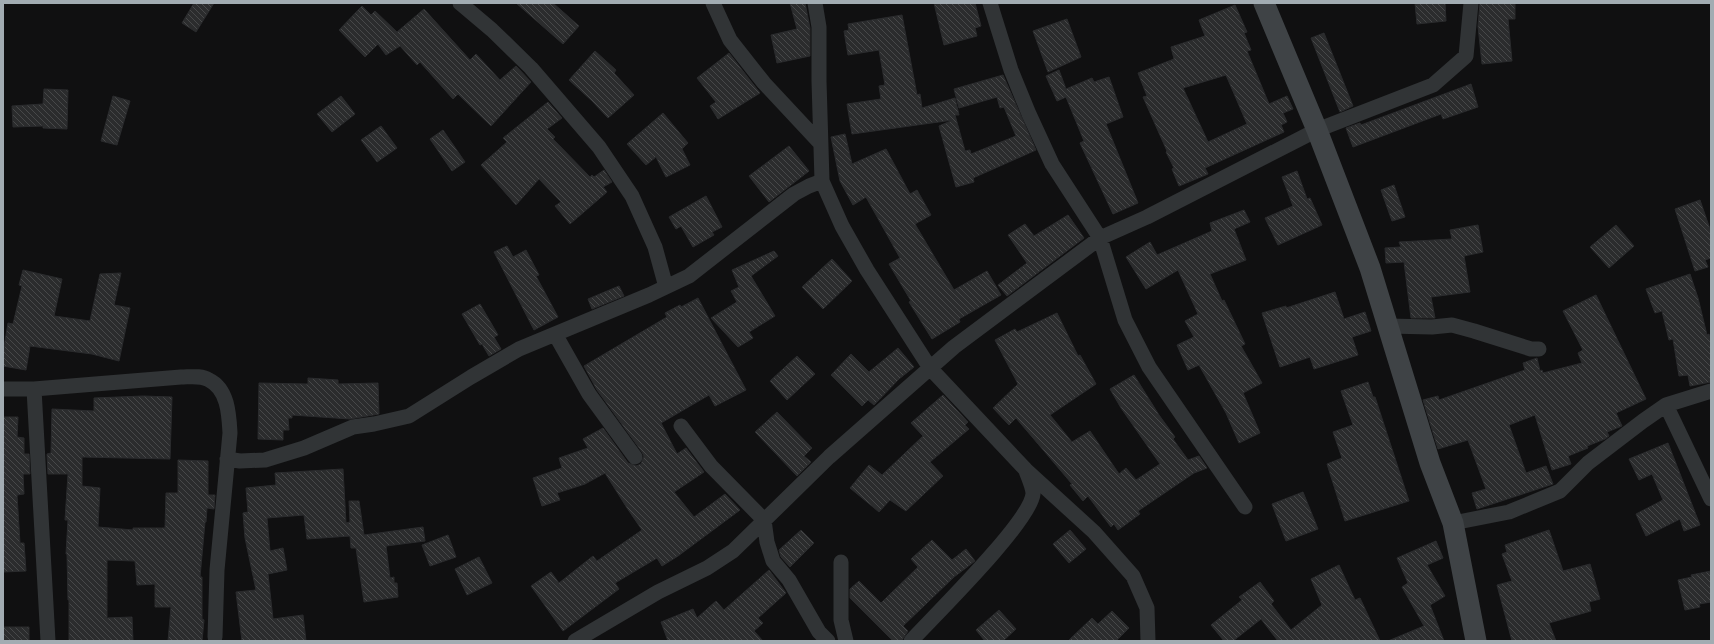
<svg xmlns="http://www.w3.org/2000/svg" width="1714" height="644" font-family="Helvetica,sans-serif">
<defs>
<pattern id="building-back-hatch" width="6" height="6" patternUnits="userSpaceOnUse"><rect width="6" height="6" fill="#2b2c2d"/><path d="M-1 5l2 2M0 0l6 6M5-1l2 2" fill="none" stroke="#474849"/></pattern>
</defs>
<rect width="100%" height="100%" fill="#101011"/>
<path fill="url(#building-back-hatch)" stroke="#2a2b2d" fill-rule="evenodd" d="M 194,3 L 214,3 L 196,32 L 182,23 Z
M 516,3 L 553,3 L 579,26 L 563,44 Z
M 790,3 L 805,3 L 810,28 L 810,56 L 777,63 L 771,35 L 797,29 Z
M 934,3 L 975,3 L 981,26 L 975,28 L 977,36 L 944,45 Z
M 1415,3 L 1445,3 L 1446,21 L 1417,24 Z
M 1480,3 L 1515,3 L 1515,19 L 1508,19 L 1512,61 L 1482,64 L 1478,26 Z
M 1235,5 L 1247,32 L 1244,33 L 1251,50 L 1247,51 L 1269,104 L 1287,96 L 1293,109 L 1283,113 L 1287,122 L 1281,125 L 1284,132 L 1205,168 L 1208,174 L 1179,186 L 1172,169 L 1174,168 L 1166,152 L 1167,151 L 1143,97 L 1147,96 L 1138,73 L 1174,59 L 1171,47 L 1205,36 L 1199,20 ZM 1226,75 L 1247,124 L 1208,142 L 1183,88 Z
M 362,6 L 371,15 L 375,11 L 397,32 L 424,9 L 470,60 L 476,54 L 500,80 L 516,66 L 531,82 L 491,126 L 458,94 L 453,99 L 420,62 L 417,65 L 400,46 L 386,55 L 378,44 L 365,57 L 339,30 Z
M 902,15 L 917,95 L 920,94 L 922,108 L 955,98 L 959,115 L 955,115 L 965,151 L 970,150 L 971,154 L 1016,136 L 1004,107 L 1000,108 L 997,97 L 959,108 L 954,89 L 1003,75 L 1036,150 L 973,178 L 974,182 L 956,187 L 939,126 L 953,120 L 852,134 L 847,104 L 881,99 L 879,86 L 885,85 L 879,50 L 848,55 L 844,31 L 849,30 L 848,24 Z
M 1067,19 L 1081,57 L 1048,72 L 1033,31 Z
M 1324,33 L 1353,106 L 1340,112 L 1311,38 Z
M 595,51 L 616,70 L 614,73 L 634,95 L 608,118 L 592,101 L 569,80 Z
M 729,53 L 760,93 L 718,119 L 710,106 L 716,102 L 697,78 Z
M 1059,70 L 1066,89 L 1092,78 L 1094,82 L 1109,77 L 1123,117 L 1106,124 L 1138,203 L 1113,214 L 1080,143 L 1084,141 L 1066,97 L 1057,101 L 1046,76 Z
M 1471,84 L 1478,107 L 1443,119 L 1441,114 L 1353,147 L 1346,128 L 1360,123 L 1361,125 Z
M 44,89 L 68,90 L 67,129 L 43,128 L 43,126 L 13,127 L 12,106 L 43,104 Z
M 113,96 L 130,101 L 117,145 L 101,141 Z
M 341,96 L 355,114 L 332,132 L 317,114 Z
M 548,102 L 562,118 L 547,129 L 555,137 L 553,139 L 590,177 L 592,175 L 594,177 L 604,170 L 612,182 L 603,187 L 607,192 L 570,224 L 555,206 L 561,202 L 539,179 L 516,205 L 481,165 L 507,142 L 503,138 Z
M 663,113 L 688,143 L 682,149 L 690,165 L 666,177 L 656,157 L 646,165 L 627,144 Z
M 381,126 L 397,148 L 377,162 L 361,140 Z
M 443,130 L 465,162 L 452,171 L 430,139 Z
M 845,134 L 852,164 L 886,149 L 910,194 L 917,190 L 931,215 L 915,224 L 954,290 L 987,271 L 1001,295 L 959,319 L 960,322 L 932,339 L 909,302 L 911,301 L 889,264 L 900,258 L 866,197 L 853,205 L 840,181 L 831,137 Z
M 789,146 L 809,171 L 769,202 L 749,176 Z
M 1297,171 L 1307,199 L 1310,198 L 1322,225 L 1278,245 L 1265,218 L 1293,206 L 1282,177 Z
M 1394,185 L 1405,217 L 1392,221 L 1381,190 Z
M 706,196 L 722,227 L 712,232 L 714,235 L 693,247 L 681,226 L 676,229 L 669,217 Z
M 1700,200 L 1711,232 L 1711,258 L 1705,260 L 1708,267 L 1695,271 L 1675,209 Z
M 1244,210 L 1250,222 L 1234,229 L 1246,260 L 1210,274 L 1222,301 L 1224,300 L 1245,344 L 1241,346 L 1262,383 L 1243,393 L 1260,433 L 1239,443 L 1226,413 L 1199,365 L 1188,370 L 1177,345 L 1194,337 L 1185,321 L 1198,314 L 1178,270 L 1146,289 L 1126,257 L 1150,242 L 1157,255 L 1212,231 L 1210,223 Z
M 1068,215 L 1084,238 L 1007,296 L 998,285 L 1027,263 L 1008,235 L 1025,224 L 1034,236 Z
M 1478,225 L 1483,252 L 1464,256 L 1470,292 L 1431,297 L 1435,318 L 1411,318 L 1404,262 L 1386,263 L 1385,248 L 1401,247 L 1399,242 L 1452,239 L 1450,230 Z
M 1616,225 L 1634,246 L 1609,268 L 1590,247 Z
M 507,246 L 513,257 L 526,250 L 539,275 L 536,276 L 558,317 L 534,330 L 494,252 Z
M 774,251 L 778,256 L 751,276 L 775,316 L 749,332 L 753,338 L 738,347 L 711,318 L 737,302 L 731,291 L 739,287 L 732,270 Z
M 832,259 L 852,281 L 823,309 L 802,287 Z
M 23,270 L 62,279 L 54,316 L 90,321 L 100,274 L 121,273 L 114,305 L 130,308 L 119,361 L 92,354 L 30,346 L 26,370 L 3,366 L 3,353 L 8,323 L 13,324 L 22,286 L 19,285 Z
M 1690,274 L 1698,298 L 1707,335 L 1709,334 L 1711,344 L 1711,382 L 1690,386 L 1688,375 L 1679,376 L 1673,339 L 1669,340 L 1662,311 L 1655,313 L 1646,289 Z
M 619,286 L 624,296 L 592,309 L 588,299 Z
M 1335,292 L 1344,319 L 1365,312 L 1371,331 L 1352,337 L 1358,355 L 1314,369 L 1310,357 L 1280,367 L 1262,313 L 1286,306 L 1286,308 Z
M 1596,295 L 1646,399 L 1616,413 L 1622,426 L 1607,432 L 1609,436 L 1605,439 L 1587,446 L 1588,448 L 1568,456 L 1571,464 L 1552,470 L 1535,415 L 1509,425 L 1526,473 L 1546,466 L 1553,484 L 1477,509 L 1472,493 L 1486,489 L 1468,440 L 1438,449 L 1423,400 L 1438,396 L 1439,400 L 1525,370 L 1523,363 L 1537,358 L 1540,371 L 1542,370 L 1543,373 L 1582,363 L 1578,353 L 1583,350 L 1563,311 Z
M 698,298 L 746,390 L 715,406 L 709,395 L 661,423 L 677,454 L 686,448 L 704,472 L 674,492 L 694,517 L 725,494 L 740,510 L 678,556 L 662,566 L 657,558 L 615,583 L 619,589 L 563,631 L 531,586 L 551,572 L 559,583 L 593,556 L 597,561 L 642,530 L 627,508 L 605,473 L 585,484 L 557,493 L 560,500 L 542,506 L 533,478 L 562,468 L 559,458 L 588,448 L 583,439 L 603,428 L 628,463 L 636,466 L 641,464 L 644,456 L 642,452 L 597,390 L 584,366 L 667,317 L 665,313 L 680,305 L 681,307 Z
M 480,304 L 498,335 L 494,337 L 501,349 L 489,356 L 482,344 L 480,345 L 462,314 Z
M 1057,313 L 1078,356 L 1080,355 L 1096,384 L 1050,415 L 1072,442 L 1090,431 L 1119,474 L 1126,468 L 1136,480 L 1160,464 L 1121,408 L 1110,389 L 1134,375 L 1159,415 L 1175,437 L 1173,439 L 1188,460 L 1199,456 L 1207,468 L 1194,473 L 1138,511 L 1140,514 L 1118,530 L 1114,524 L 1111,527 L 1088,496 L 1083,501 L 1070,485 L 1072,484 L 1016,418 L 1009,425 L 993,408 L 1018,384 L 995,340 L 1015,329 L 1017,332 Z
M 898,348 L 914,367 L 899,379 L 874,405 L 868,400 L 862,406 L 831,375 L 851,354 L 869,372 Z
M 797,356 L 815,374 L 787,400 L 770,381 Z
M 308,378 L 338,380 L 338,384 L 378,383 L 379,414 L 350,419 L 292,415 L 292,418 L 288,418 L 289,430 L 283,430 L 283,440 L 258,439 L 259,383 L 308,384 Z
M 1368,382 L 1373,397 L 1375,397 L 1409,501 L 1345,521 L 1327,464 L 1342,458 L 1333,432 L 1353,425 L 1341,391 Z
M 943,395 L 968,422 L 965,425 L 969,429 L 930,462 L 943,476 L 906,511 L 890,500 L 879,512 L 850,488 L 869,465 L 882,475 L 923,436 L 911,423 Z
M 143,396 L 172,397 L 170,459 L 82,457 L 82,486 L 100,488 L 98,527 L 133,530 L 133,528 L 165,528 L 166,493 L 178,493 L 178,460 L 208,461 L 208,495 L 215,495 L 214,509 L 207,508 L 206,522 L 205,522 L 200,577 L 202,577 L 202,619 L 204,620 L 202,641 L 168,641 L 171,607 L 155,607 L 155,584 L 137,585 L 135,561 L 107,560 L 107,618 L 132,617 L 133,641 L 69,641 L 69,600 L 68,600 L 67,554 L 66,554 L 68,520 L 65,520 L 68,474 L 48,474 L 47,454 L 51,453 L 52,409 L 94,411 L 94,398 Z
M 777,412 L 812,448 L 804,456 L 811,462 L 797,476 L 755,432 Z
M 3,417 L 18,417 L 17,437 L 24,438 L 24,454 L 29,454 L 30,474 L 23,474 L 24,494 L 17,495 L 20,543 L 24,543 L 26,571 L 3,572 Z
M 1668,443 L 1700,525 L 1684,531 L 1680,519 L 1646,536 L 1636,514 L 1663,500 L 1652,474 L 1639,480 L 1629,459 Z
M 343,469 L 346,523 L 350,522 L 349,501 L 359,501 L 364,535 L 423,527 L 425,541 L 386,546 L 390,578 L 394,577 L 394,583 L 397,583 L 398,597 L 364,602 L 356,548 L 351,548 L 350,536 L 307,539 L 304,515 L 267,518 L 270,551 L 283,548 L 287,570 L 268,574 L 273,619 L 303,615 L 306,641 L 242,641 L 236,592 L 256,590 L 245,538 L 243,513 L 248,512 L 246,488 L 276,485 L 275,473 Z
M 1303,492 L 1318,529 L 1286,541 L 1272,504 Z
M 801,530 L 814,543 L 790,567 L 781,557 L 779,550 Z
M 1070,530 L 1086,549 L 1069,563 L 1053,544 Z
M 1549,530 L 1563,571 L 1590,564 L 1600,599 L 1589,602 L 1591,611 L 1549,623 L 1556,641 L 1512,641 L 1497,585 L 1512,581 L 1502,554 L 1507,552 L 1505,545 Z
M 448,535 L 456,557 L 430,566 L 422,545 Z
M 932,540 L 952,560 L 966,549 L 975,561 L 954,577 L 903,626 L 908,631 L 902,640 L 893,641 L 850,598 L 850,589 L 859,581 L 881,603 L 918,567 L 911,559 Z
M 1436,541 L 1443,558 L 1427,565 L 1445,596 L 1430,605 L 1444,641 L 1388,641 L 1424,626 L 1402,587 L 1408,583 L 1397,558 Z
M 479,557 L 492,583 L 467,595 L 455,569 Z
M 1339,565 L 1355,600 L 1360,598 L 1380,641 L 1278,641 L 1261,619 L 1233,641 L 1224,641 L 1211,625 L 1242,600 L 1239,597 L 1260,582 L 1274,601 L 1271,604 L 1291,630 L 1322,605 L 1311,579 Z
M 769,570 L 786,593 L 758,618 L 763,623 L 754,631 L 763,641 L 668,641 L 661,622 L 693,609 L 697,618 L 716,601 L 724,610 Z
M 1711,571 L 1711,602 L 1699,604 L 1700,607 L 1685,610 L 1678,580 L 1692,577 L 1691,575 Z
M 999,610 L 1016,629 L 1003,641 L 985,641 L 976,630 Z
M 1112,611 L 1129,628 L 1116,641 L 1068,641 L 1092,618 L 1098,624 Z
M 3,627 L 29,627 L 29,641 L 3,641 Z"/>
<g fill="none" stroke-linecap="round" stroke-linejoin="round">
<path stroke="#313436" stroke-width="15" d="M 460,3 L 492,30 L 531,68 L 599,147 L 632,196 L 655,247 L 666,287
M 713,3 L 730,40 L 764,83 L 820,143
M 815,3 L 819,27 L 819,81 L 822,181 L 842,226 L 867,270 L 930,368 L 1026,470 L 1094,532 L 1133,576 L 1147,608 L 1148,641
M 990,3 L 1011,70 L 1029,114 L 1052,164 L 1100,238 L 1125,320 L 1149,367 L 1245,507
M 1388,326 L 1432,327 L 1452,325 L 1474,331 L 1531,349 L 1539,349
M 555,334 L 589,394 L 635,457
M 3,389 L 34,389 L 181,377 C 190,377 201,375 209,380 C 228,389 229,415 230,433 L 217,570 L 215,637
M 34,389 L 48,641
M 1666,405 L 1711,499
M 681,426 L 711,466 L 764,520 L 767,542 L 773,561 L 789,580 L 819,632 L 828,641
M 227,459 L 240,461 L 265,460 L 304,448 L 353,427 L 374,424 L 409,416 L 471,377 L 519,349 L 649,295 L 689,276 L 794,194 L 809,186 L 822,181
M 1453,523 L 1509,512 L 1560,491 L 1588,463 L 1643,421 L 1666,405 L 1711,391
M 841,562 L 841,620 L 846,641
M 575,641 L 658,592 L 707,568 L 733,551 L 829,457 L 954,347 L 1100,238 L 1147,217 L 1317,130 L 1433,85 L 1466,56 L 1471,3
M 911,641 C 934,616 1030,522 1033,494 C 1033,487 1028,477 1026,471"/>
<path stroke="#3f4346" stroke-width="21" d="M 1264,3 L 1317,130 L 1370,268 L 1430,463 L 1453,523 L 1476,641"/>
</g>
<rect width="1714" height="644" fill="none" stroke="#a2acb2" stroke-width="8"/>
</svg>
